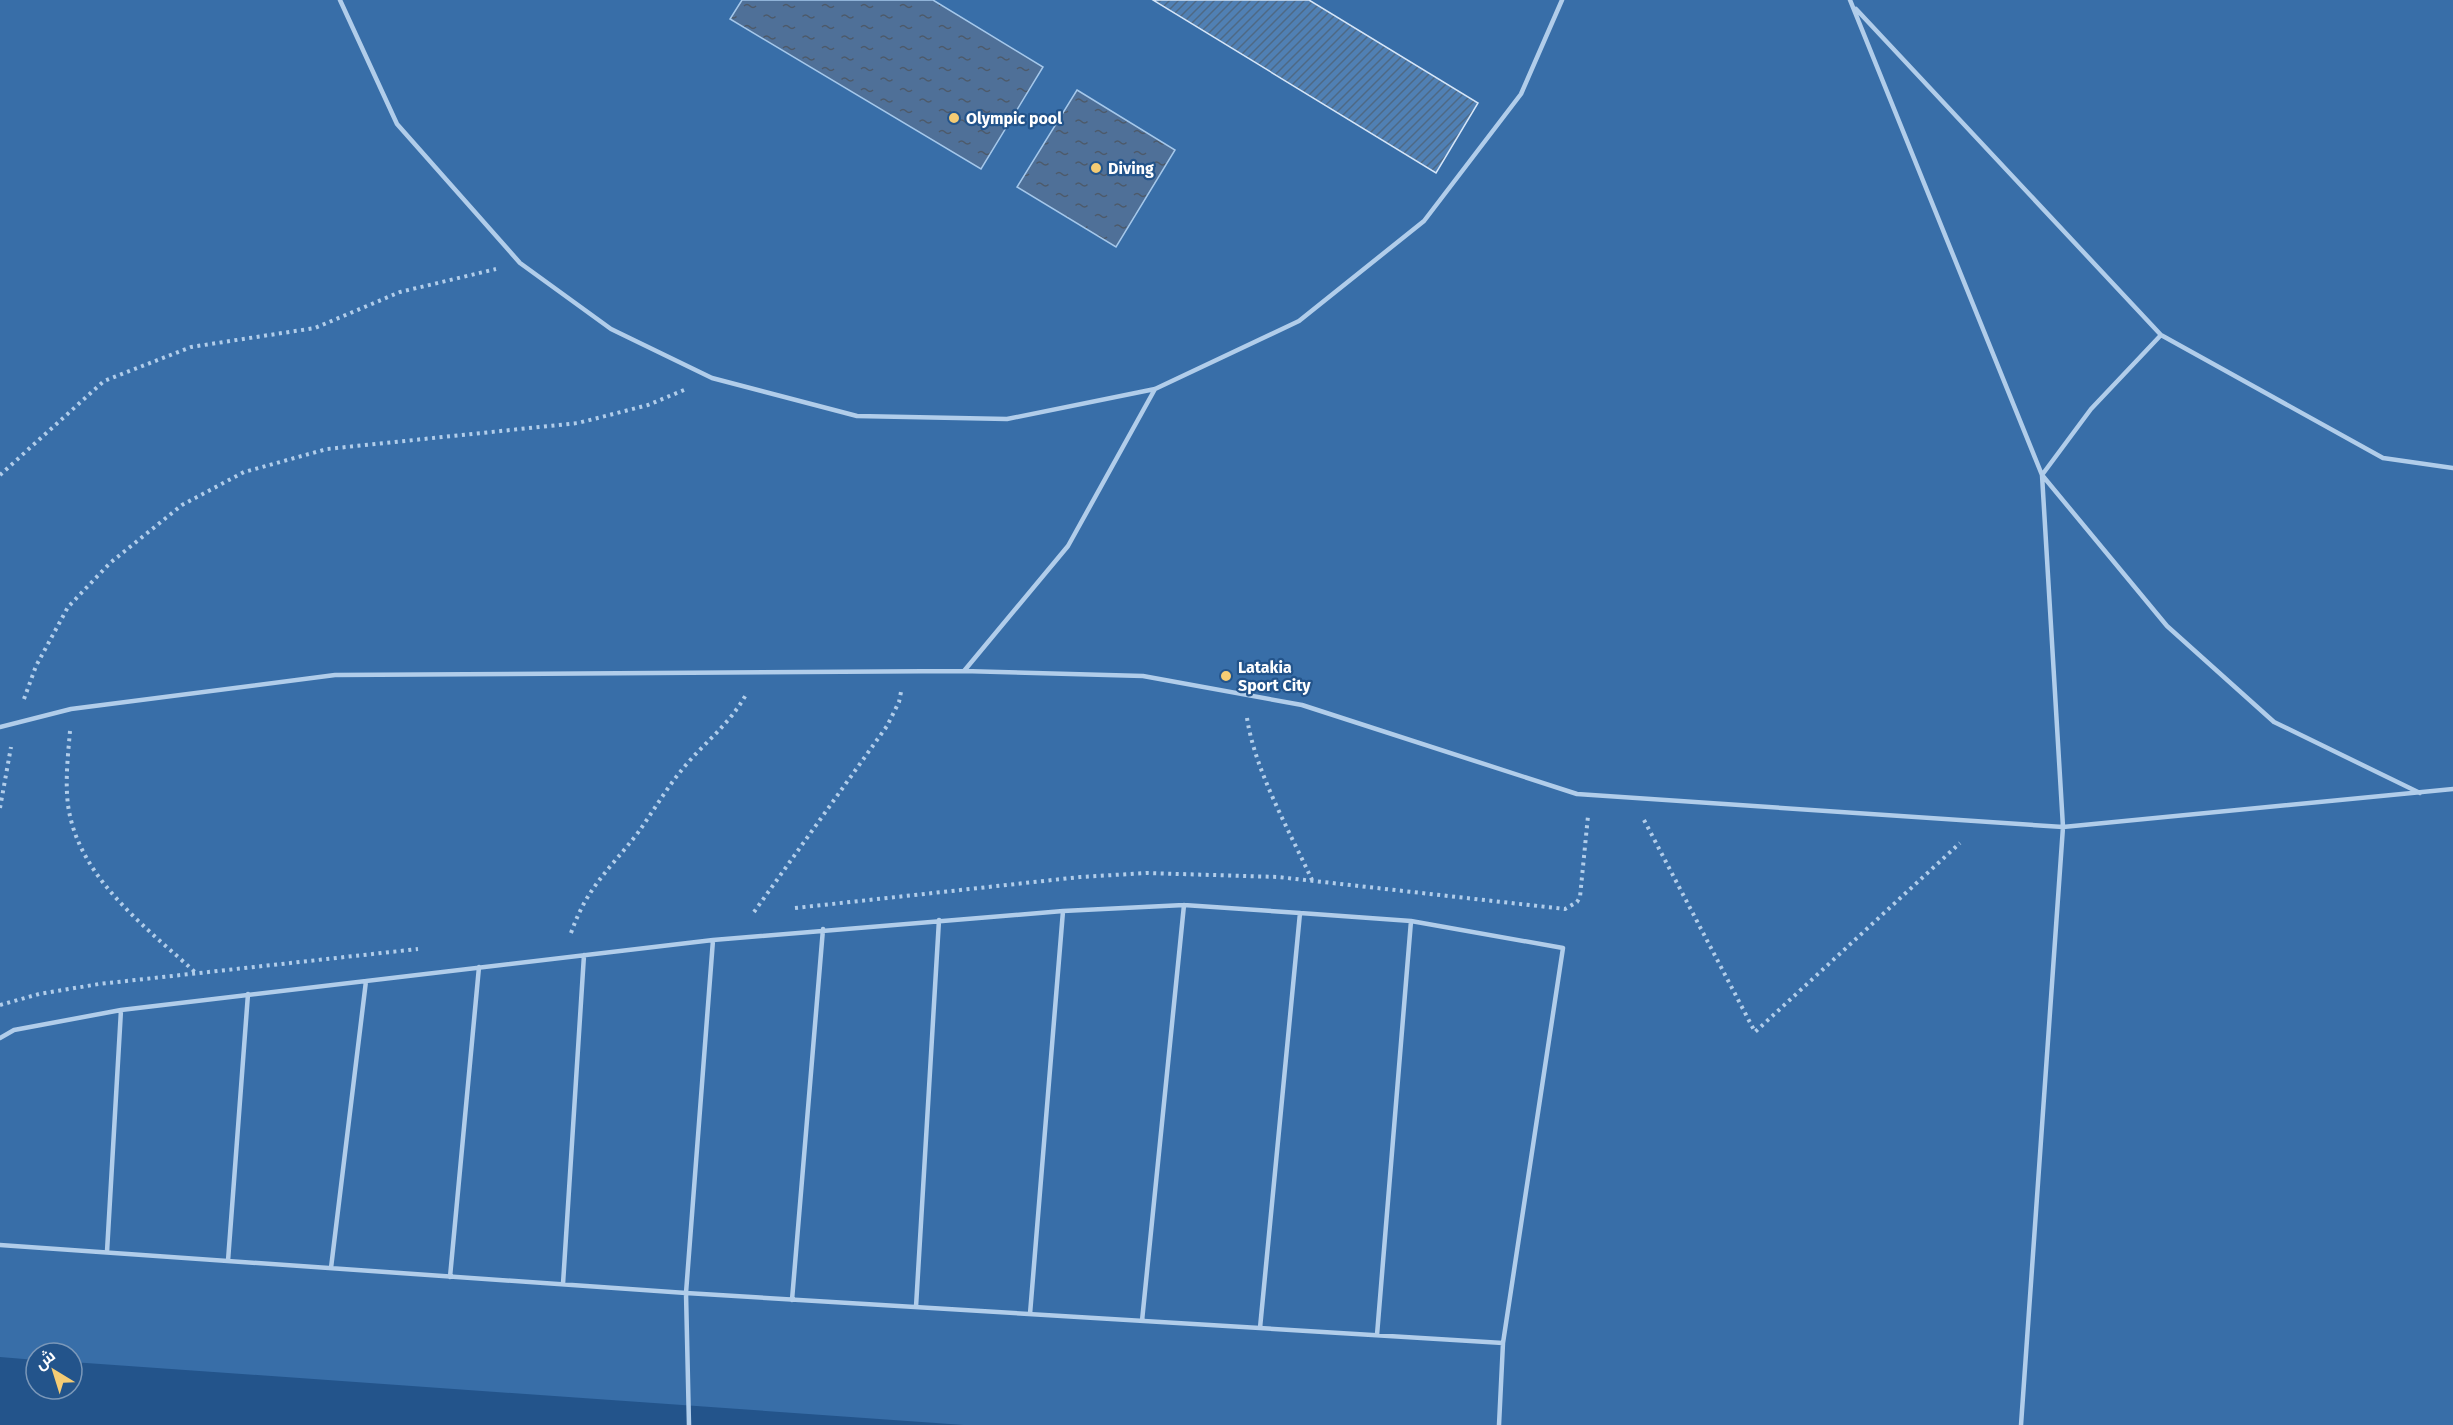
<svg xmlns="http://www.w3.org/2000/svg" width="2453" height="1425" font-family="'Fira Sans',Cairo,sans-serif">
<defs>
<pattern id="water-ripples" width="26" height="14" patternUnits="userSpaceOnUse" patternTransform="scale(1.5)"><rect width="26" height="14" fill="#4f7098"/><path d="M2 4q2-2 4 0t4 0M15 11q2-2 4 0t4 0" fill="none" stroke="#4d5a6a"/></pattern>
<pattern id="building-hatch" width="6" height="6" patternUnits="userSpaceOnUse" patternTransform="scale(1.5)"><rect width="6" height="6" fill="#5080b4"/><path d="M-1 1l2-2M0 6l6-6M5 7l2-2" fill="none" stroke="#4e6985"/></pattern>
</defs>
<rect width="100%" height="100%" fill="#23548b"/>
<path fill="#386ea8" d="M 0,0 L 2453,0 L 2453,1425 L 964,1425 L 72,1362 L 72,1353 L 36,1353 L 36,1360 L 0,1357 Z"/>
<path fill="url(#water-ripples)" stroke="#a5c8eb" stroke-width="1.5" d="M 742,0 L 933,0 L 1043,67 L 981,169 L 730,19 Z
M 1077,90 L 1175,150 L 1116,247 L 1017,187 Z"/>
<path fill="url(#building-hatch)" stroke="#d6e6f8" stroke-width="1.5" d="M 1153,0 L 1309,0 L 1478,103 L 1436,173 Z"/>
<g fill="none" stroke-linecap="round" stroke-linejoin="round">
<path stroke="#b1cdea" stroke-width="4" stroke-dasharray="3 4.5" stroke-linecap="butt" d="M 0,475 L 104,381 L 191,347 L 315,328 L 400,292 L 496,269
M 24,699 L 36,666 L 68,607 L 110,563 L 182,505 L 244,472 L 327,449 L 578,423 L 648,405 L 684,390
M 1247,718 C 1255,771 1289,830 1312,880
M 70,731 C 68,755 65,781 68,805 C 78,878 146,927 196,973
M 0,808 L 11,747
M 1644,820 L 1755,1032 L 1960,843
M 795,908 L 1080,877 L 1147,873 L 1278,877 L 1565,909 L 1577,902 L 1580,897 L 1588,816
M 754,912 L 887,726 L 899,702 L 901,692
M 571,933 C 587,887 609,870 637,834 C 653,812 667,787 685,766 C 707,740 729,725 747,693
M 0,1005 L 39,994 L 99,984 L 418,949"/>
<path stroke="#b1cdea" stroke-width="4.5" d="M 340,0 L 397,124 L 520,263 L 611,329 L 712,378 L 857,416 L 1007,419 L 1155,389 L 1299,321 L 1424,221 L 1521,94 L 1562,0
M 1850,0 L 2042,475 L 2063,827 L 2021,1425
M 1856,9 L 2161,335 L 2383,458 L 2453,468
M 2161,335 L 2091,409 L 2042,475 L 2167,626 L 2274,722 L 2420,793
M 964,671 L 1068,546 L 1155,389
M 0,727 L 71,709 L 335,675 L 963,671 L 1143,676 L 1302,705 L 1577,794 L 2063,827 L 2453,789
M 0,1038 L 14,1030 L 121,1010 L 713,940 L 1063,911 L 1184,905 L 1300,913 L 1411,921 L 1563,948 L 1503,1343 L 1499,1425
M 0,1245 L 686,1293 L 1503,1343
M 107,1252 L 121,1010
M 228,1261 L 248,994
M 331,1268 L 366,981
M 450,1277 L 479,967
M 563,1284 L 584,955
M 792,1300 L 823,929
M 916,1307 L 939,920
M 1030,1314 L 1063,911
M 1142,1321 L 1184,905
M 1260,1328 L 1300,913
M 1377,1335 L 1411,921
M 689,1425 L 686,1293 L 713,940"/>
</g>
<g fill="#f5cc74" stroke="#23548b" stroke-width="2">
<circle cx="954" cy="118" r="6"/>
<circle cx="1096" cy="168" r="6"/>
<circle cx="1226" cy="676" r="6"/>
</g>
<g text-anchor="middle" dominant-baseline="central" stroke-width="4.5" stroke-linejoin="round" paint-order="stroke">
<g font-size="16" font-weight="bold" fill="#fff" stroke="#23548b" text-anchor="start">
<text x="966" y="118">Olympic pool</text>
<text x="1108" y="168">Diving</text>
<text x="1238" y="667">Latakia<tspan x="1238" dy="18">Sport City</tspan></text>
</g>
</g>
<g transform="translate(54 1371) rotate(322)"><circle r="28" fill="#23548b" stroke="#7b98b9" stroke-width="1.5"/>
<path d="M0-4.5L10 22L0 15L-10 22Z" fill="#f5cc74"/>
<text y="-9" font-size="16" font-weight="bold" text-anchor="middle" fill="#ffffff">ش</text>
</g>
</svg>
